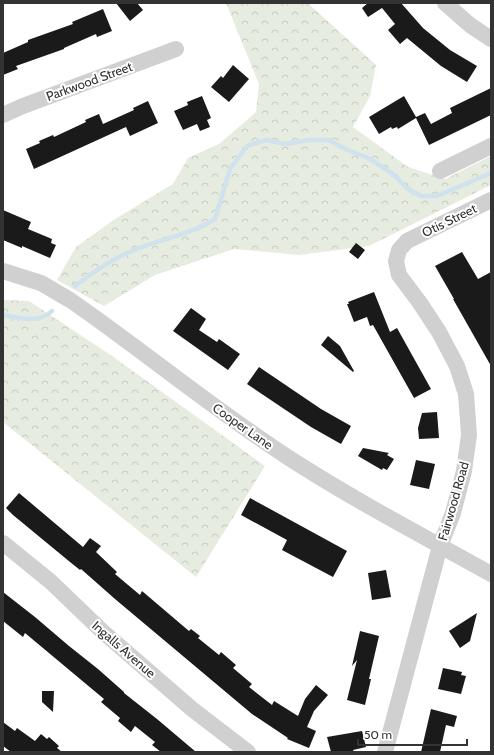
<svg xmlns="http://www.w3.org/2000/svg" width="494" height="755" font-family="Cabin,sans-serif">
<defs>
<pattern id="forest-crowns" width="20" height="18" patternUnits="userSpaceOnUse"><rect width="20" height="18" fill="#e6ecdf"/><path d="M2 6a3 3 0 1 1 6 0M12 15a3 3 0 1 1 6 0" fill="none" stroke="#c6cbc0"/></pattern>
</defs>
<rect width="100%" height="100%" fill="#fff"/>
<path fill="url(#forest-crowns)" d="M 226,3 L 309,3 L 311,6 L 376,65 L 370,96 L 353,127 L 408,167 L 445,179 L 491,156 L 491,185 L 369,246 L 299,255 L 234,249 L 155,275 L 104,306 L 57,280 L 76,247 L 115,219 L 173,184 L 188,158 L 219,144 L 256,112 L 259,84 Z
M 3,300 L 29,301 L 112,356 L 265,466 L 196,577 L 3,422 Z"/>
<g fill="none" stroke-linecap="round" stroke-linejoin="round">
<path stroke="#cfe2ee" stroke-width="4.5" d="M 75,286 C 93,272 111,259 132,251 C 159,239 190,235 215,219 L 230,169 L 247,146 L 266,140 L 285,144 L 309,140 L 329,140 L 345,149 L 370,159 L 393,174 L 408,189 L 421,196 L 437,196 L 491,173
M 3,315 C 20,318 39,324 52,311"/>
</g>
<path fill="#1a1a1a" d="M 116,3 L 137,3 L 143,10 L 130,21 Z
M 368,3 L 401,3 L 423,28 L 450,50 L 477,66 L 467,82 L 441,66 L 407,38 L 400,44 L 388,30 L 395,24 L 382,8 L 368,17 L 362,8 Z
M 103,9 L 112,31 L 97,37 L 96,34 L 64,48 L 64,49 L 16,66 L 18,69 L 3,75 L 3,53 L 28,42 L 28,40 L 73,24 L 72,22 Z
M 233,65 L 249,79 L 229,102 L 211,87 L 221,76 L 223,78 Z
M 491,88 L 491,115 L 429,145 L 416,118 L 398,129 L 397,127 L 392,129 L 391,127 L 379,134 L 369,117 L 404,96 L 416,117 L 425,113 L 431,124 L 452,113 L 450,108 Z
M 202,96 L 211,118 L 207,120 L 210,127 L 200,131 L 197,124 L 183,130 L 174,111 L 188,105 L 187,102 Z
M 148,101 L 158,123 L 130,136 L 126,127 L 34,169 L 26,149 L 40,143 L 39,141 L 53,135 L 54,137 L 86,122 L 85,120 L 99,114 L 103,124 L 134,110 L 133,108 Z
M 3,210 L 31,222 L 28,229 L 52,239 L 51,243 L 56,245 L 50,258 L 22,246 L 22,248 L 3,240 Z
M 356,243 L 365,250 L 358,259 L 349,252 Z
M 462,252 L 478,279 L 491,272 L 491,366 L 453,299 L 454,299 L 435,266 Z
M 374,292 L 390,332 L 397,328 L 431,389 L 414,398 L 373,325 L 370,326 L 367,317 L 354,322 L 347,304 L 349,304 L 348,302 Z
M 191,308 L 206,319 L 199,330 L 217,342 L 219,339 L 240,354 L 228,370 L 173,331 Z
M 328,336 L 340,346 L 354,371 L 353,372 L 321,345 Z
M 259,367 L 321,409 L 351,426 L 341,444 L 311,427 L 247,384 Z
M 437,412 L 439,438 L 419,439 L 418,428 L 422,413 Z
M 363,448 L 389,453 L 387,455 L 394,459 L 387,470 L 383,468 L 382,470 L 358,456 Z
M 416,460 L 435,464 L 429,489 L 410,485 Z
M 19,493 L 83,547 L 90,538 L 101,546 L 96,552 L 117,572 L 115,574 L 140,595 L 142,591 L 189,631 L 191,629 L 200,636 L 198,638 L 219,655 L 221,652 L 236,665 L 233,668 L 252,684 L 249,687 L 272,705 L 274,701 L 298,716 L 305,699 L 316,685 L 328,695 L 314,711 L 307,727 L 316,731 L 309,748 L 287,739 L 288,738 L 252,714 L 115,599 L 81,569 L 80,570 L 70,562 L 13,515 L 6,508 Z
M 250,498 L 347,551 L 333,577 L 282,550 L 287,540 L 241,515 Z
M 386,570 L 391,597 L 372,600 L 368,573 Z
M 3,592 L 35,617 L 69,646 L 98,669 L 124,692 L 124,693 L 157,719 L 196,752 L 161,752 L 152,745 L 155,742 L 135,726 L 131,732 L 118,721 L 120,718 L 101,702 L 104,699 L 25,633 L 23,637 L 3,621 Z
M 477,613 L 470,641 L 460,648 L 449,631 Z
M 360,631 L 379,636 L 369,679 L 371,679 L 365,705 L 347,700 L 357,660 L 352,666 Z
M 443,668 L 462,672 L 461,675 L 466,676 L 461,694 L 438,689 Z
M 42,691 L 54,691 L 53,712 L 42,702 Z
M 431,709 L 457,716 L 454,727 L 446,725 L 440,752 L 421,752 Z
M 3,722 L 15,731 L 17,728 L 35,741 L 41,734 L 47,739 L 49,737 L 59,746 L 57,748 L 62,752 L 11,752 L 3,746 Z
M 362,731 L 366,747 L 353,750 L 354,752 L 331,752 L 327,737 Z"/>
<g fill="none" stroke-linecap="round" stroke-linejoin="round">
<path stroke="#d0d0d0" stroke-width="16" d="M 445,3 L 470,25 L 491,39
M 3,115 L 23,106 L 176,49
M 440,171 L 491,146
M 3,271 L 41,283 L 70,300 C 144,351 213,409 289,458 C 354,500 423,536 491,574
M 3,543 L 51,582 L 102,631 L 192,709 L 248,752
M 385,752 L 440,546 L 453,513 L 464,471 L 469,435 L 466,394 L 457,366 L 439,332 L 420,303 L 399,275 L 396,261 L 399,250 L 407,241 L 491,200"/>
</g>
<g text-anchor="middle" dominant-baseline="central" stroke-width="4" stroke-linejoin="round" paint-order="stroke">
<g font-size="13" fill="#333" stroke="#fff">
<text transform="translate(89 81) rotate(-20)">Parkwood Street</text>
<text transform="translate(449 220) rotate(-26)">Otis Street</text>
<text transform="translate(243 426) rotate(35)">Cooper Lane</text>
<text transform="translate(453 501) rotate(-74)">Fairwood Road</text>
<text transform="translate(124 649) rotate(41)">Ingalls Avenue</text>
</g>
</g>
<rect width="494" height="755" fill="none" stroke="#333333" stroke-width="8"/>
<path d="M358 739v6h109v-6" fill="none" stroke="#333333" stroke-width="2"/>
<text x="364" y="739" font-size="12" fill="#333333" stroke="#ffffff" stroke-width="3" paint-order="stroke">50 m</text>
</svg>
